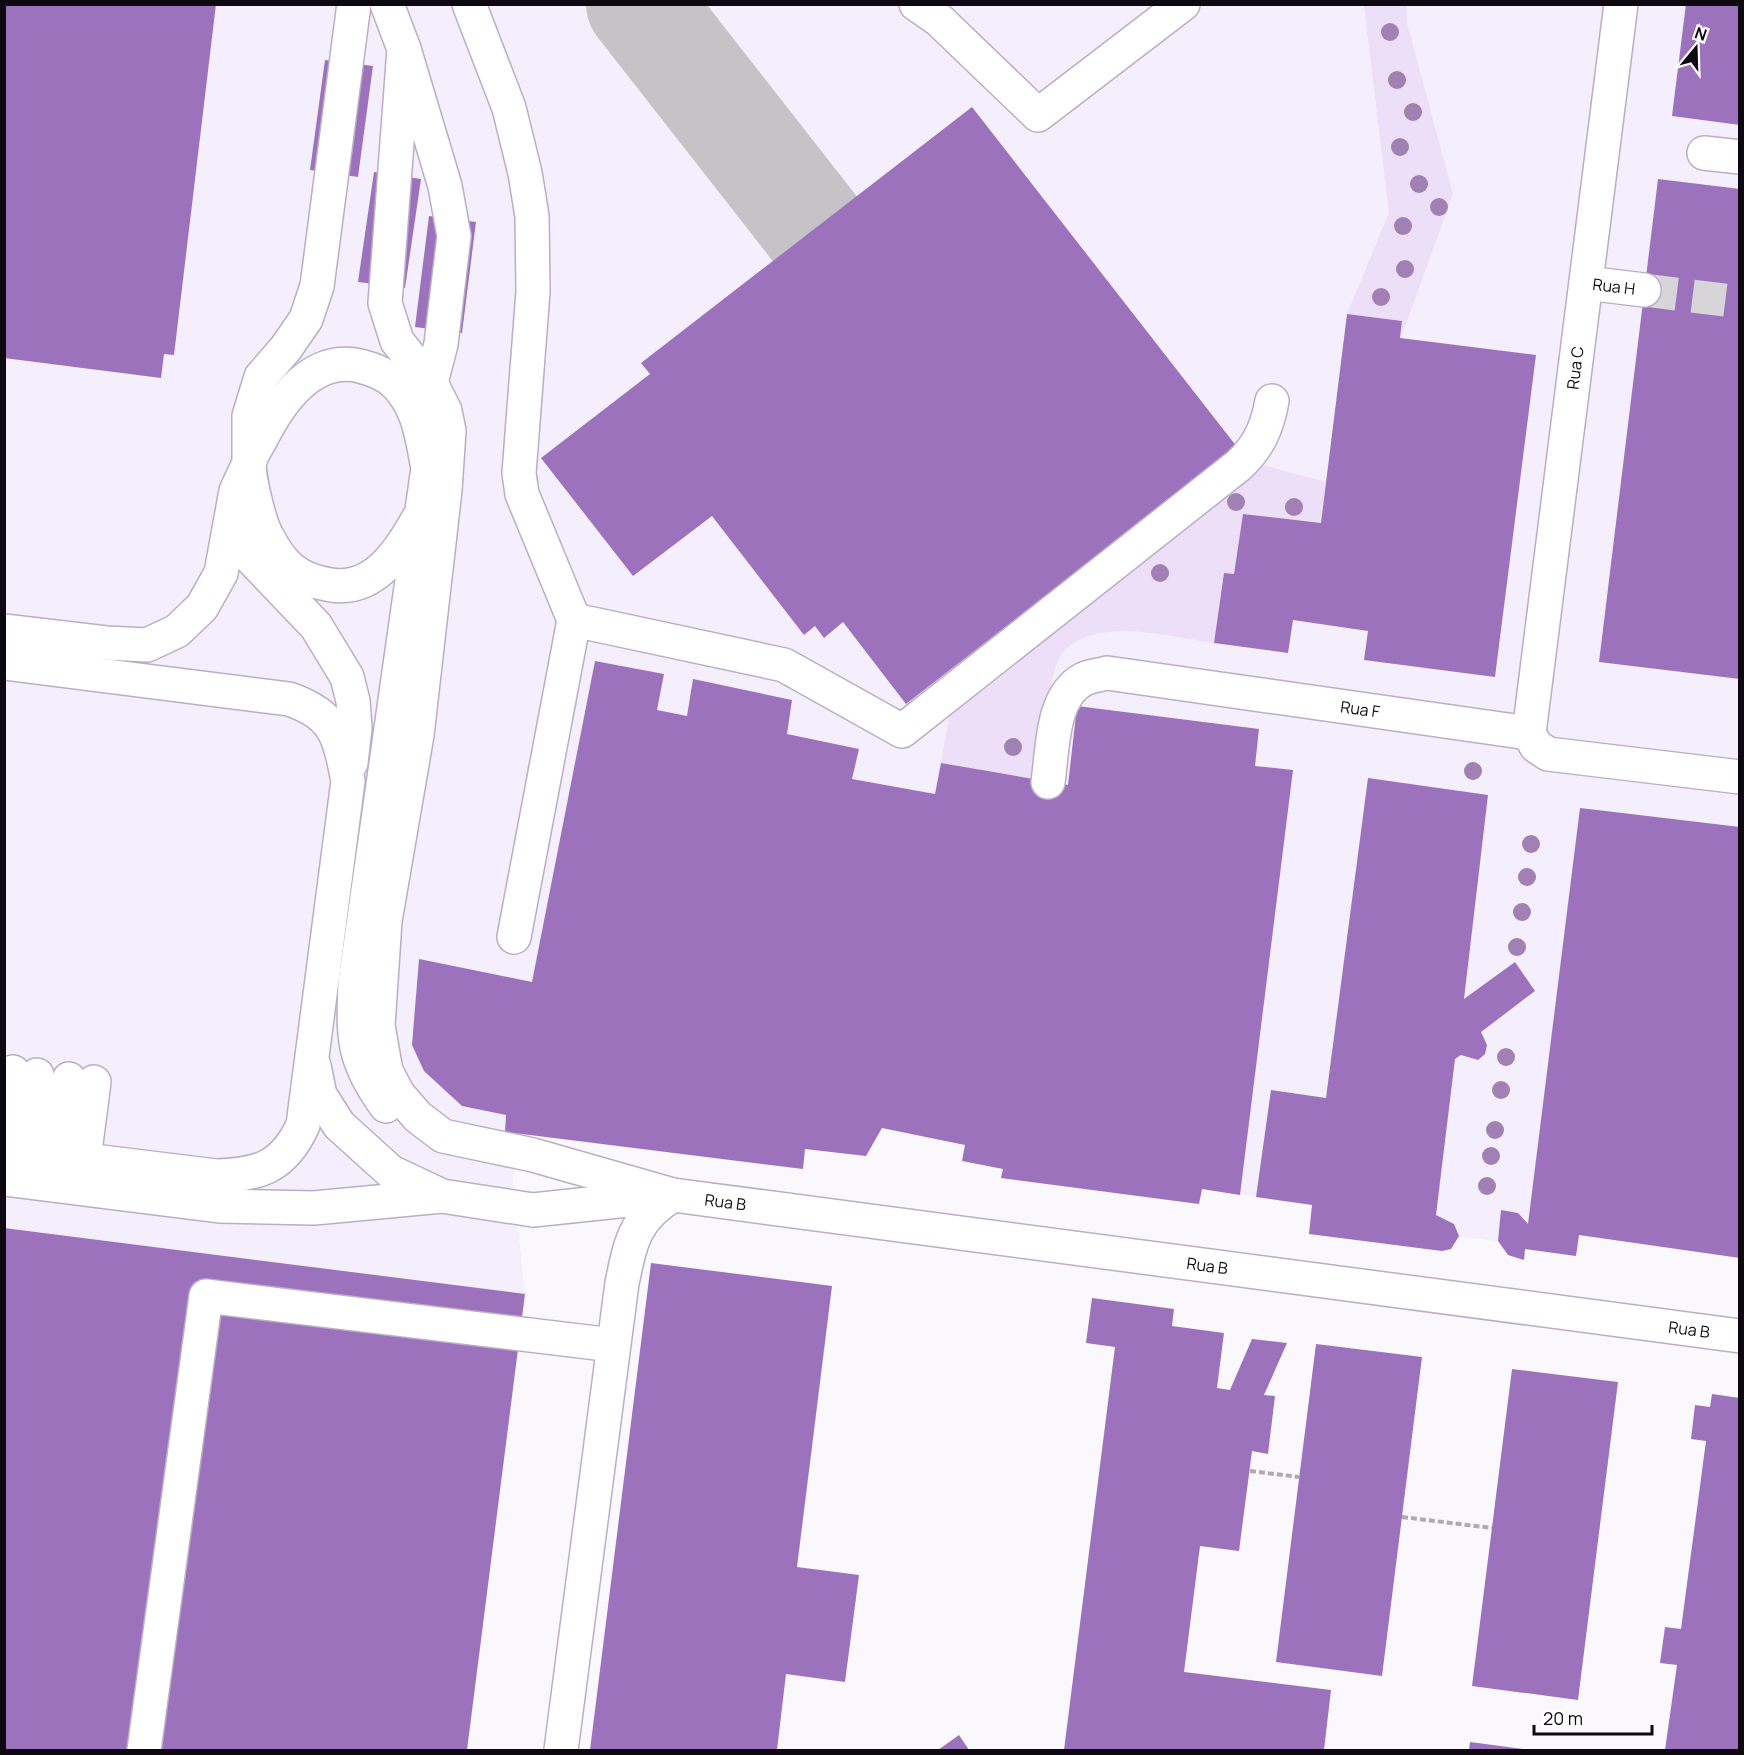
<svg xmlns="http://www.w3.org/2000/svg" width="1744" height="1755" font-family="Manrope,sans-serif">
<rect width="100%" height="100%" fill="#fbf8fd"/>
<path fill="#f5eefc" d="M 5,5 L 1739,5 L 1739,1258 L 1580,1235 L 1576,1256 L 1526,1250 L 1524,1260 L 1508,1255 L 1498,1241 L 1460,1237 L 1451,1249 L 1442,1251 L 1309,1234 L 1312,1205 L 1202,1189 L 1199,1204 L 1001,1178 L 1002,1168 L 962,1161 L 965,1145 L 882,1128 L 866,1156 L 805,1149 L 803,1169 L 519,1134 L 513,1181 L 525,1294 L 467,1750 L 5,1750 Z"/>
<path fill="#eedff9" d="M 1364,5 L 1406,5 L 1407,23 L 1453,194 L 1401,338 L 1402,321 L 1347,314 L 1389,213 Z
M 1259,464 L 1326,482 L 1321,523 L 1243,514 L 1234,574 L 1224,573 L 1214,643 C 1172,637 1091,614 1061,655 C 1049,671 1040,755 1035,780 L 941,763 L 954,689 Z"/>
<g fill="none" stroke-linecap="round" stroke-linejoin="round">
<path stroke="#c5c2c8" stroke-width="106" d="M 639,4 L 815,229"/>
</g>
<path fill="#9d72bc" d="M 4,4 L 216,4 L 174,355 L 164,354 L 161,378 L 4,358 Z
M 1686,4 L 1740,4 L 1740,125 L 1672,116 Z
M 325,60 L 373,66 L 358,177 L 310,170 Z
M 972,107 L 1237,447 L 906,704 L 843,622 L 824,638 L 815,626 L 804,635 L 712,516 L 633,576 L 541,458 L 650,374 L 641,363 Z
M 374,172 L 421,179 L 405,288 L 358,282 Z
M 1658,179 L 1740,189 L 1740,679 L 1599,662 Z
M 429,216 L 476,222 L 462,333 L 415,327 Z
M 1347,314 L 1402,321 L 1400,338 L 1536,355 L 1495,677 L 1364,660 L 1368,631 L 1293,620 L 1288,653 L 1214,643 L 1224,573 L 1234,574 L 1243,514 L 1321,523 Z
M 595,661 L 664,674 L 657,710 L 687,716 L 693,679 L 792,700 L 787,734 L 859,749 L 852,779 L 935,794 L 941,763 L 1068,785 L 1077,706 L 1259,729 L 1255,766 L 1293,770 L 1240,1195 L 1202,1189 L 1199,1204 L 1001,1178 L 1003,1169 L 962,1161 L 965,1145 L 882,1128 L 866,1156 L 805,1149 L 803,1169 L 505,1132 L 506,1115 L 462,1106 L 424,1071 L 412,1045 L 419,959 L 532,982 Z
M 1368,778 L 1488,795 L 1464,999 L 1515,962 L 1535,991 L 1481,1032 L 1487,1045 L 1485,1054 L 1478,1060 L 1461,1055 L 1455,1059 L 1436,1215 L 1454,1224 L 1459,1236 L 1451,1249 L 1442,1251 L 1309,1234 L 1312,1205 L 1256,1197 L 1271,1090 L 1326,1098 Z
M 1580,808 L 1740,827 L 1740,1258 L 1579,1235 L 1576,1256 L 1525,1249 L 1524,1260 L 1508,1255 L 1498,1241 L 1501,1210 L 1518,1213 L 1528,1224 Z
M 4,1228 L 525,1294 L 467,1750 L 4,1750 Z
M 651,1263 L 832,1286 L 797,1567 L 859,1575 L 845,1682 L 786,1674 L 777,1750 L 590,1750 Z
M 1092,1298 L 1174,1309 L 1172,1326 L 1224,1333 L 1217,1388 L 1230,1390 L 1252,1339 L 1287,1343 L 1264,1395 L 1275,1396 L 1268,1454 L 1252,1451 L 1239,1551 L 1200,1546 L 1184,1672 L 1331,1690 L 1324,1750 L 1064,1750 L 1115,1347 L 1086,1343 Z
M 1316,1344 L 1422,1357 L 1382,1676 L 1276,1662 Z
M 1512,1369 L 1618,1382 L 1578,1700 L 1472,1686 Z
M 1712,1394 L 1740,1398 L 1740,1750 L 1665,1750 L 1677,1665 L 1660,1663 L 1665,1627 L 1681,1629 L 1706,1441 L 1691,1439 L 1695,1405 L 1710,1407 Z
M 959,1735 L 969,1750 L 938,1750 Z
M 1470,1742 L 1523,1749 L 1523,1750 L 1469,1750 Z"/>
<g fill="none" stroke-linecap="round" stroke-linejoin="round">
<path stroke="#d7d4da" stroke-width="33" stroke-dasharray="33 16" stroke-linecap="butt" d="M 1644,290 L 1740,302"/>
<defs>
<g id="minor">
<path d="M 387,4 L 404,49 L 445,186 L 454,236 L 441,344 L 427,398"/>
<path d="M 469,4 L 509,108 L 525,173 L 532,216 L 533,292 L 519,473 L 522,494 L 574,620"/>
<path d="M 916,4 L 939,20 L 1038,115 L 1183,4"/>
<path id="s1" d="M 404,49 L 385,303 L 397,341 L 432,385 L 445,411 L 449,431 L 445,490 L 417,735 L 385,921 L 378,1026 L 386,1071 L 398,1094 L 418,1117 L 443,1136 L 533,1155 L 673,1195 L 1740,1336"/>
<path d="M 1704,153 L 1740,157"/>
<path id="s2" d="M 1586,283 L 1644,290"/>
<path d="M 238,508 L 240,532 L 251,558 L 316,626 L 347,677 L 353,701 L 355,728 L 351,763"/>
<path d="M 4,631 L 106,643 L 147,645 L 177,631 L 202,607 L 221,573 L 236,491 L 249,463 L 249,416 L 261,377 L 286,348 L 306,319 L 317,286 L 354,4"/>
<path d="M 4,663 L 289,699 C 336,715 339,736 348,781 L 303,1125 C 284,1167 259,1175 216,1176 L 4,1150"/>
<path id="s3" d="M 1529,733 L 1621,4"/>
<path d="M 1529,733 L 1536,746 L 1548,754 L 1740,777"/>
<path id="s4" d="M 1048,782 C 1053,749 1051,696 1084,679 C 1091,676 1100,675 1107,673 L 1529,733"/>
<path d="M 514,937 L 574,620 L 784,665 L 902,731 L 1239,465 C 1259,446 1267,428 1272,401"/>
<path d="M 314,1066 L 320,1095 L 339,1125 L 391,1172 L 442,1196 L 533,1210 L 656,1197"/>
<path d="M 386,1106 C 352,1059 353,1038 355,982 L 428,468 C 422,438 419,407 396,384 C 387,375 372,369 360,366 C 313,355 281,400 262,437 C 258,445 252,453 250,461 C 247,474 260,524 267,536 C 282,566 298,580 331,585 C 377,592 402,547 421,514"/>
<path d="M 4,1136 L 13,1072"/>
<path d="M 27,1152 L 37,1075"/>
<path d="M 59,1156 L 69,1079"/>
<path d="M 84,1159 L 94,1082"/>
<path d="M 4,1179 L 219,1206 L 314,1208 L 442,1196"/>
<path d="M 144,1750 L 206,1296 L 613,1345"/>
<path d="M 561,1750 L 622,1283 C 631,1241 634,1219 673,1195"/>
</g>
</defs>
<use href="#minor" stroke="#bbadc6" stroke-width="36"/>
<path stroke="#adaab0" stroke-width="4" stroke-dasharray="6 3" stroke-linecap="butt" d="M 1250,1471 L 1299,1477
M 1402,1517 L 1492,1528"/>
<use href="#minor" stroke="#fff" stroke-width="33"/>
</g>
<g fill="#a180b3">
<circle cx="1390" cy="32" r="9"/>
<circle cx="1397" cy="80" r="9"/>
<circle cx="1413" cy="112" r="9"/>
<circle cx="1400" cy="147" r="9"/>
<circle cx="1419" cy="184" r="9"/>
<circle cx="1439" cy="207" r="9"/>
<circle cx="1403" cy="226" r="9"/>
<circle cx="1405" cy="269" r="9"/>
<circle cx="1381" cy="297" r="9"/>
<circle cx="1236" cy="502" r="9"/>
<circle cx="1294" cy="507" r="9"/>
<circle cx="1160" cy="573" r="9"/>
<circle cx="1013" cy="747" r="9"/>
<circle cx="1473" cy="771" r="9"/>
<circle cx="1531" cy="844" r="9"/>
<circle cx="1527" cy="877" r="9"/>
<circle cx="1522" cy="912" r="9"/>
<circle cx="1517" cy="947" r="9"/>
<circle cx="1506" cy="1057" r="9"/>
<circle cx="1501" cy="1090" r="9"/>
<circle cx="1495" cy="1130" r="9"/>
<circle cx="1491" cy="1156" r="9"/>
<circle cx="1487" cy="1186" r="9"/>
</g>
<g text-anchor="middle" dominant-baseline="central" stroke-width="6" stroke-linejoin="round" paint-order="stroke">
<g font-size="16" fill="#0e0911" stroke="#fff">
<text stroke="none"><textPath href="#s2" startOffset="28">Rua H</textPath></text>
<text stroke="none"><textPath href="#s3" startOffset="368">Rua C</textPath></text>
<text stroke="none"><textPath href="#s4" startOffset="393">Rua F</textPath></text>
<text stroke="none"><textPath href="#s1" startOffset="1424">Rua B</textPath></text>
<text stroke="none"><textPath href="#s1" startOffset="1910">Rua B</textPath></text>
<text stroke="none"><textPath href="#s1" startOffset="2396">Rua B</textPath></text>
</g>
</g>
<rect width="1744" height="1755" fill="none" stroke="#0e0911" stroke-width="12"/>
<g transform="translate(1696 48) rotate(19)" stroke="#ffffff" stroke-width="4.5" paint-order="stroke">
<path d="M0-4.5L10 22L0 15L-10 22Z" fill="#0e0911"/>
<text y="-9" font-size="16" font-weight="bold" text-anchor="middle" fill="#0e0911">N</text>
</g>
<path d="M1534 1725v9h118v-9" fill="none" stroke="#0e0911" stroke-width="3"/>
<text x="1543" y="1725" font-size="18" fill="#0e0911" stroke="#ffffff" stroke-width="4.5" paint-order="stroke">20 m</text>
</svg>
